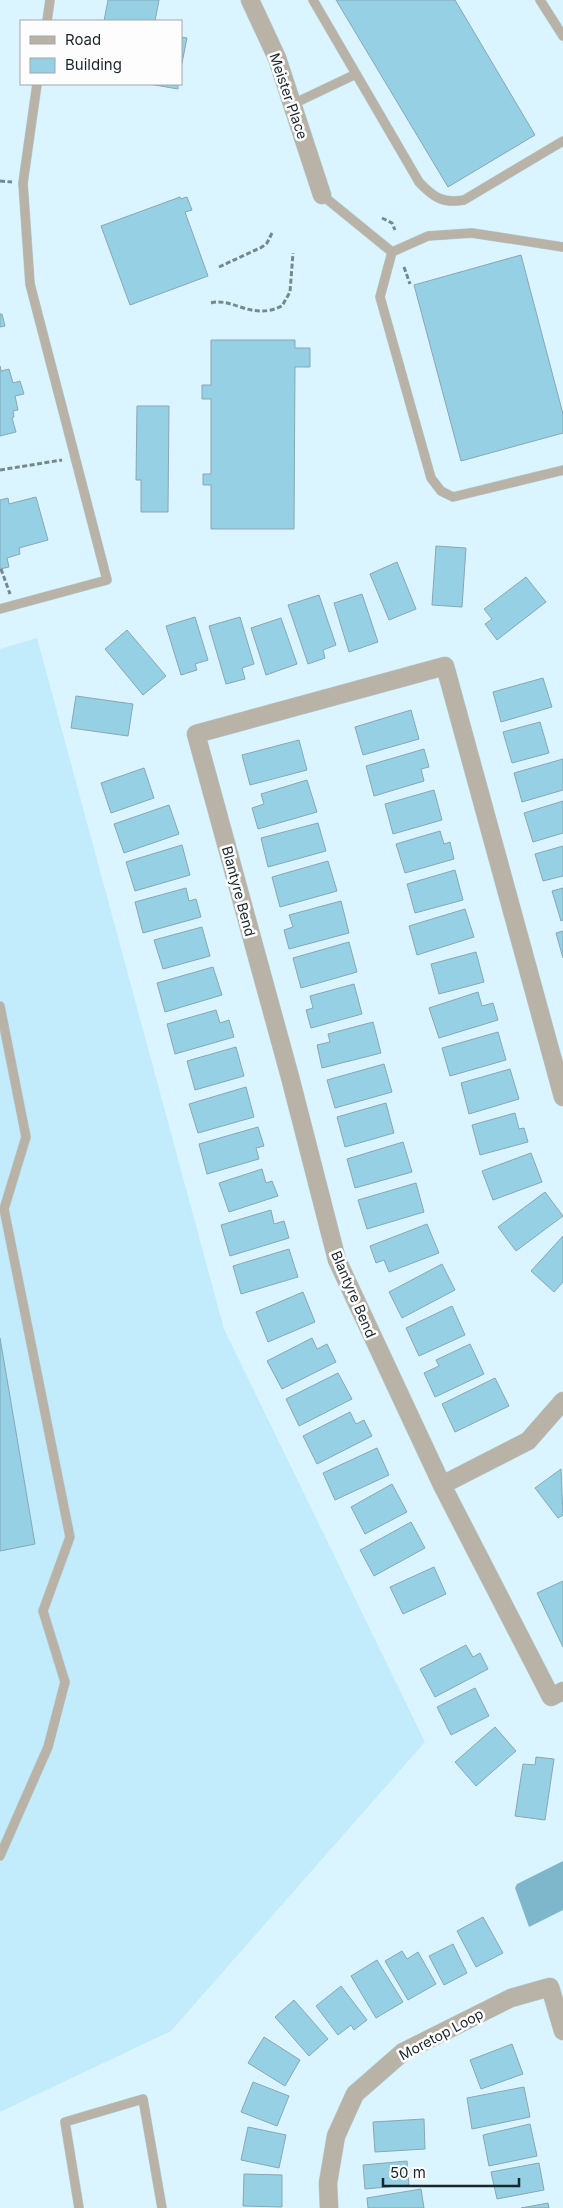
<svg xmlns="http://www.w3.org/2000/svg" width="563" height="2208" font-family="Inter,sans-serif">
<rect width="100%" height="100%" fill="#daf5ff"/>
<path fill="#c2ecfb" d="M 37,638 L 224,1329 L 425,1742 L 171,2031 L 0,2112 L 0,649 Z"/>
<path fill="#7eb7cc" d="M 563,1861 L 563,1910 L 529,1927 L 515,1888 L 517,1884 Z"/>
<path fill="#96d0e5" stroke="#88a7b3" d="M 108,0 L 159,0 L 155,21 L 104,21 Z
M 336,0 L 455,0 L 535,135 L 448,187 Z
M 181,37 L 187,38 L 181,68 Z
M 149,84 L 178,84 L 178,89 Z
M 180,197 L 181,199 L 187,197 L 192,210 L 185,212 L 208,276 L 130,305 L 101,226 Z
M 521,255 L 563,414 L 563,433 L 461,461 L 414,285 Z
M 0,314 L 2,314 L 5,326 L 0,327 Z
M 211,340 L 295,340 L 295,348 L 310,348 L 310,367 L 295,367 L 294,529 L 211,529 L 211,485 L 203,485 L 203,474 L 211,474 L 211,399 L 202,399 L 202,385 L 211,385 Z
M 0,366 L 1,371 L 9,369 L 13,383 L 20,381 L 24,394 L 15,396 L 18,410 L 13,411 L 14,417 L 12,418 L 16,432 L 0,436 Z
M 137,406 L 169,406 L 168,512 L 141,512 L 141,480 L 136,480 Z
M 36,497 L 48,540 L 19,548 L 20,554 L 7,558 L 9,567 L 0,569 L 0,500 L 8,498 L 9,504 Z
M 436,546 L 466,548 L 462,607 L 432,605 Z
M 397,562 L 416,609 L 389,620 L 370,574 Z
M 526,577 L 546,602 L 497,640 L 485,624 L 492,619 L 484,609 Z
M 362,594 L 378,642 L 349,652 L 334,603 Z
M 319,595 L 336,645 L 323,650 L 325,658 L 308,664 L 288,605 Z
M 195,617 L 208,660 L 195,664 L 197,670 L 181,675 L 166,626 Z
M 240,617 L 254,664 L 242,668 L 245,679 L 226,684 L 209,626 Z
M 281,618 L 297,664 L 266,675 L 251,628 Z
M 127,630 L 166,676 L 143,695 L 105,649 Z
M 543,678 L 552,707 L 501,722 L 493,692 Z
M 76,696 L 133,704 L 128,736 L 71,728 Z
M 411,710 L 419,739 L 363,755 L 355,727 Z
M 540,722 L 549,753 L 512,763 L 503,732 Z
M 299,740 L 307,770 L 250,785 L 242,755 Z
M 424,749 L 429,767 L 421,769 L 424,781 L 374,796 L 366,766 Z
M 563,759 L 563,790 L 522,802 L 514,773 Z
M 144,768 L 154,798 L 111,813 L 101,783 Z
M 307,780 L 317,812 L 258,829 L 252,808 L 264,804 L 261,794 Z
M 434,790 L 442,820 L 393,834 L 385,804 Z
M 563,801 L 563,833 L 533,842 L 524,813 Z
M 169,805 L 179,834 L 124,853 L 114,824 Z
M 318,823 L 326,851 L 268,867 L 261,838 Z
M 440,831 L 444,844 L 450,842 L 454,859 L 405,873 L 396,844 Z
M 182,845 L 190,875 L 135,891 L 126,862 Z
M 563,846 L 563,876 L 543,881 L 535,854 Z
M 328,861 L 337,891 L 280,907 L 272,877 Z
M 455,870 L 463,900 L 415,913 L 407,884 Z
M 186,888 L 189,901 L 196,899 L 201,917 L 143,933 L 135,902 Z
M 563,888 L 563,920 L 561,921 L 552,891 Z
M 341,901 L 349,933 L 289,949 L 284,930 L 293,927 L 289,915 Z
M 465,909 L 474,937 L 417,955 L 409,926 Z
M 202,927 L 210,956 L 163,969 L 154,940 Z
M 563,931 L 563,958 L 556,933 Z
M 349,942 L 357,972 L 301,988 L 293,958 Z
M 476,952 L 484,982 L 439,994 L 431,964 Z
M 213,967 L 222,995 L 165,1012 L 157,983 Z
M 354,984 L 362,1014 L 311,1028 L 306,1010 L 313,1008 L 310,996 Z
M 478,992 L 482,1006 L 493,1003 L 498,1020 L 439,1038 L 429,1008 Z
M 216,1010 L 220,1023 L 229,1020 L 234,1037 L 175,1054 L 167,1024 Z
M 373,1022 L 381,1053 L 322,1068 L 317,1045 L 330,1042 L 328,1034 Z
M 498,1032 L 506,1060 L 450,1076 L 442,1048 Z
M 236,1047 L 244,1076 L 195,1090 L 187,1061 Z
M 384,1064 L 392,1092 L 335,1108 L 327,1080 Z
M 510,1069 L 519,1099 L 469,1114 L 461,1083 Z
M 246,1087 L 254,1117 L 198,1133 L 189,1104 Z
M 386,1103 L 394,1133 L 345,1147 L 337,1117 Z
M 515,1113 L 519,1129 L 524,1128 L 528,1142 L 480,1155 L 472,1125 Z
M 258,1127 L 264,1146 L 256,1148 L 259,1159 L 207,1174 L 199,1144 Z
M 403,1142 L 412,1172 L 355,1188 L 347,1159 Z
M 531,1153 L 542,1182 L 493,1200 L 482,1171 Z
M 262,1169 L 266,1183 L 272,1181 L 278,1196 L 229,1212 L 219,1183 Z
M 416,1183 L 424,1212 L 367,1229 L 358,1200 Z
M 545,1192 L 563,1216 L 516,1251 L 498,1227 Z
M 271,1210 L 274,1224 L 284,1221 L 289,1238 L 230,1256 L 221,1225 Z
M 427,1224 L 439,1253 L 389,1272 L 384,1260 L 376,1263 L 370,1246 Z
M 563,1236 L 563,1282 L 554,1292 L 531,1271 Z
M 289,1249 L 298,1277 L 241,1294 L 233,1266 Z
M 442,1264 L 455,1290 L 402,1318 L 389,1292 Z
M 303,1292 L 315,1322 L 268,1342 L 256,1312 Z
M 452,1306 L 465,1335 L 419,1356 L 406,1328 Z
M 0,1338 L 35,1544 L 0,1551 Z
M 312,1338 L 317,1349 L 327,1344 L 336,1362 L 282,1389 L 267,1361 Z
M 470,1344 L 484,1374 L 435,1397 L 424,1373 L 439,1366 L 436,1360 Z
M 338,1373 L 352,1399 L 299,1426 L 286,1399 Z
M 495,1378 L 509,1406 L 455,1432 L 442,1404 Z
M 350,1412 L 356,1424 L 364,1420 L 372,1436 L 317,1464 L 303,1436 Z
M 377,1448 L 389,1475 L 335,1500 L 323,1473 Z
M 561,1469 L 563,1515 L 558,1518 L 535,1488 Z
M 392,1484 L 407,1512 L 365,1534 L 351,1507 Z
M 411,1522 L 425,1548 L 374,1576 L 360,1550 Z
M 434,1567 L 446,1594 L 403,1614 L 390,1587 Z
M 563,1581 L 563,1647 L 537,1593 Z
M 466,1645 L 473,1657 L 480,1653 L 488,1669 L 435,1697 L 420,1669 Z
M 475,1688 L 489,1716 L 451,1735 L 437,1707 Z
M 495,1727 L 516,1751 L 476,1786 L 455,1762 Z
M 536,1757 L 554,1759 L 545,1820 L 515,1816 L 523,1764 L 535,1765 Z
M 483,1917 L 503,1953 L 476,1967 L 457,1931 Z
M 453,1944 L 467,1973 L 444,1985 L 429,1956 Z
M 402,1951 L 407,1959 L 418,1952 L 436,1984 L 408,2000 L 385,1961 Z
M 377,1960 L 403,2002 L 376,2018 L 351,1976 Z
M 341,1986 L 367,2020 L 354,2030 L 351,2025 L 338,2035 L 316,2006 Z
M 294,2000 L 328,2039 L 309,2056 L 275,2017 Z
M 264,2037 L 300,2060 L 285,2086 L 248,2063 Z
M 512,2044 L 523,2074 L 481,2089 L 470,2060 Z
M 253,2082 L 289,2096 L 277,2126 L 241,2112 Z
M 524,2087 L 530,2117 L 472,2129 L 467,2098 Z
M 424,2119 L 425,2149 L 375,2152 L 373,2122 Z
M 530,2124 L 537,2156 L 489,2166 L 483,2135 Z
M 248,2127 L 286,2135 L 279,2168 L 241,2160 Z
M 407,2161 L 409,2185 L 365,2189 L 363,2165 Z
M 539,2163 L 544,2190 L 497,2199 L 491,2172 Z
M 244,2174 L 282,2175 L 282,2207 L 243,2206 Z
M 421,2189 L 424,2208 L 368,2208 L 367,2198 Z
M 548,2203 L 549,2208 L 521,2208 Z"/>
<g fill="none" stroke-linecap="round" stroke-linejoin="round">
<defs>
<path id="lane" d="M 313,0 L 419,182 C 433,197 443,204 464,200 L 563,141
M 540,0 L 563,36
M 47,21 L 50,0
M 293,104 L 356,74
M 322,195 L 392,252 L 428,236 L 472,233 L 563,247
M 392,252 L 380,297 L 431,478 L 441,491 L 453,497 L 563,470
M 0,609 L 107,580 L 30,284 L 23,183 L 37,84
M 0,1006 L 26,1137 L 4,1209 L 70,1537 L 43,1611 L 65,1682 L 48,1747 L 0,1856
M 79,2208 L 65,2122 L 143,2099 L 162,2208"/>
<path id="street" d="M 250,0 L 277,58 L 322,195
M 563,1097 L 445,666 L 196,734 L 290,1077 L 337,1260 L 442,1485 L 551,1697 L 563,1691
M 442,1485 L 528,1441 L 563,1401
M 329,2208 L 328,2183 L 336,2136 L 355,2094 L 403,2052 L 511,1998 L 550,1987 L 563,2031"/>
</defs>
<use href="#lane" stroke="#b7d0d9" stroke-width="10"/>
<use href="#street" stroke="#b7d0d9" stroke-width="19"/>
<path stroke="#758890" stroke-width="3" stroke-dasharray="5 2.5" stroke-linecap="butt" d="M 0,181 L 12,182
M 382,218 L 392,223 L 395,230
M 219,267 L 262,247 L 267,243 L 272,233
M 404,267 L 410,284
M 211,303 C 233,297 251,321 282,306 L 290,292 L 293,253
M 0,470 L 62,460
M 1,569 L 10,594"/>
<use href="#lane" stroke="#b9b2a7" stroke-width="9"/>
<use href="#street" stroke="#b9b2a7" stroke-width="18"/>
</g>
<g text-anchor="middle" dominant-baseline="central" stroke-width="5" stroke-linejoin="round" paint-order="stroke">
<g font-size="14" fill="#1a262b" stroke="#fdfdfd">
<text transform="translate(289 96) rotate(71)">Meister Place</text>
<text transform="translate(239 891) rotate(75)">Blantyre Bend</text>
<text transform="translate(354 1294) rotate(67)">Blantyre Bend</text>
<text transform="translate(441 2034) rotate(-28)">Moretop Loop</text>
</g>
</g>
<rect x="20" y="20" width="162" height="65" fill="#fdfdfd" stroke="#a2a7a9"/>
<rect x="30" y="36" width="25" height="8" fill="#b9b2a7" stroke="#a2a7a9"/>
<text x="65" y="45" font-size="15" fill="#1a262b">Road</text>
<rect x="30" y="58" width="25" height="15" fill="#96d0e5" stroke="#a2a7a9"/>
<text x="65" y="70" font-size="15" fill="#1a262b">Building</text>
<path d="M383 2178v8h136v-8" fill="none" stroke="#1a262b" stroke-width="2.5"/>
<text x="390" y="2178" font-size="15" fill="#1a262b" stroke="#fdfdfd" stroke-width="4" paint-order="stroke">50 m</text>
</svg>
